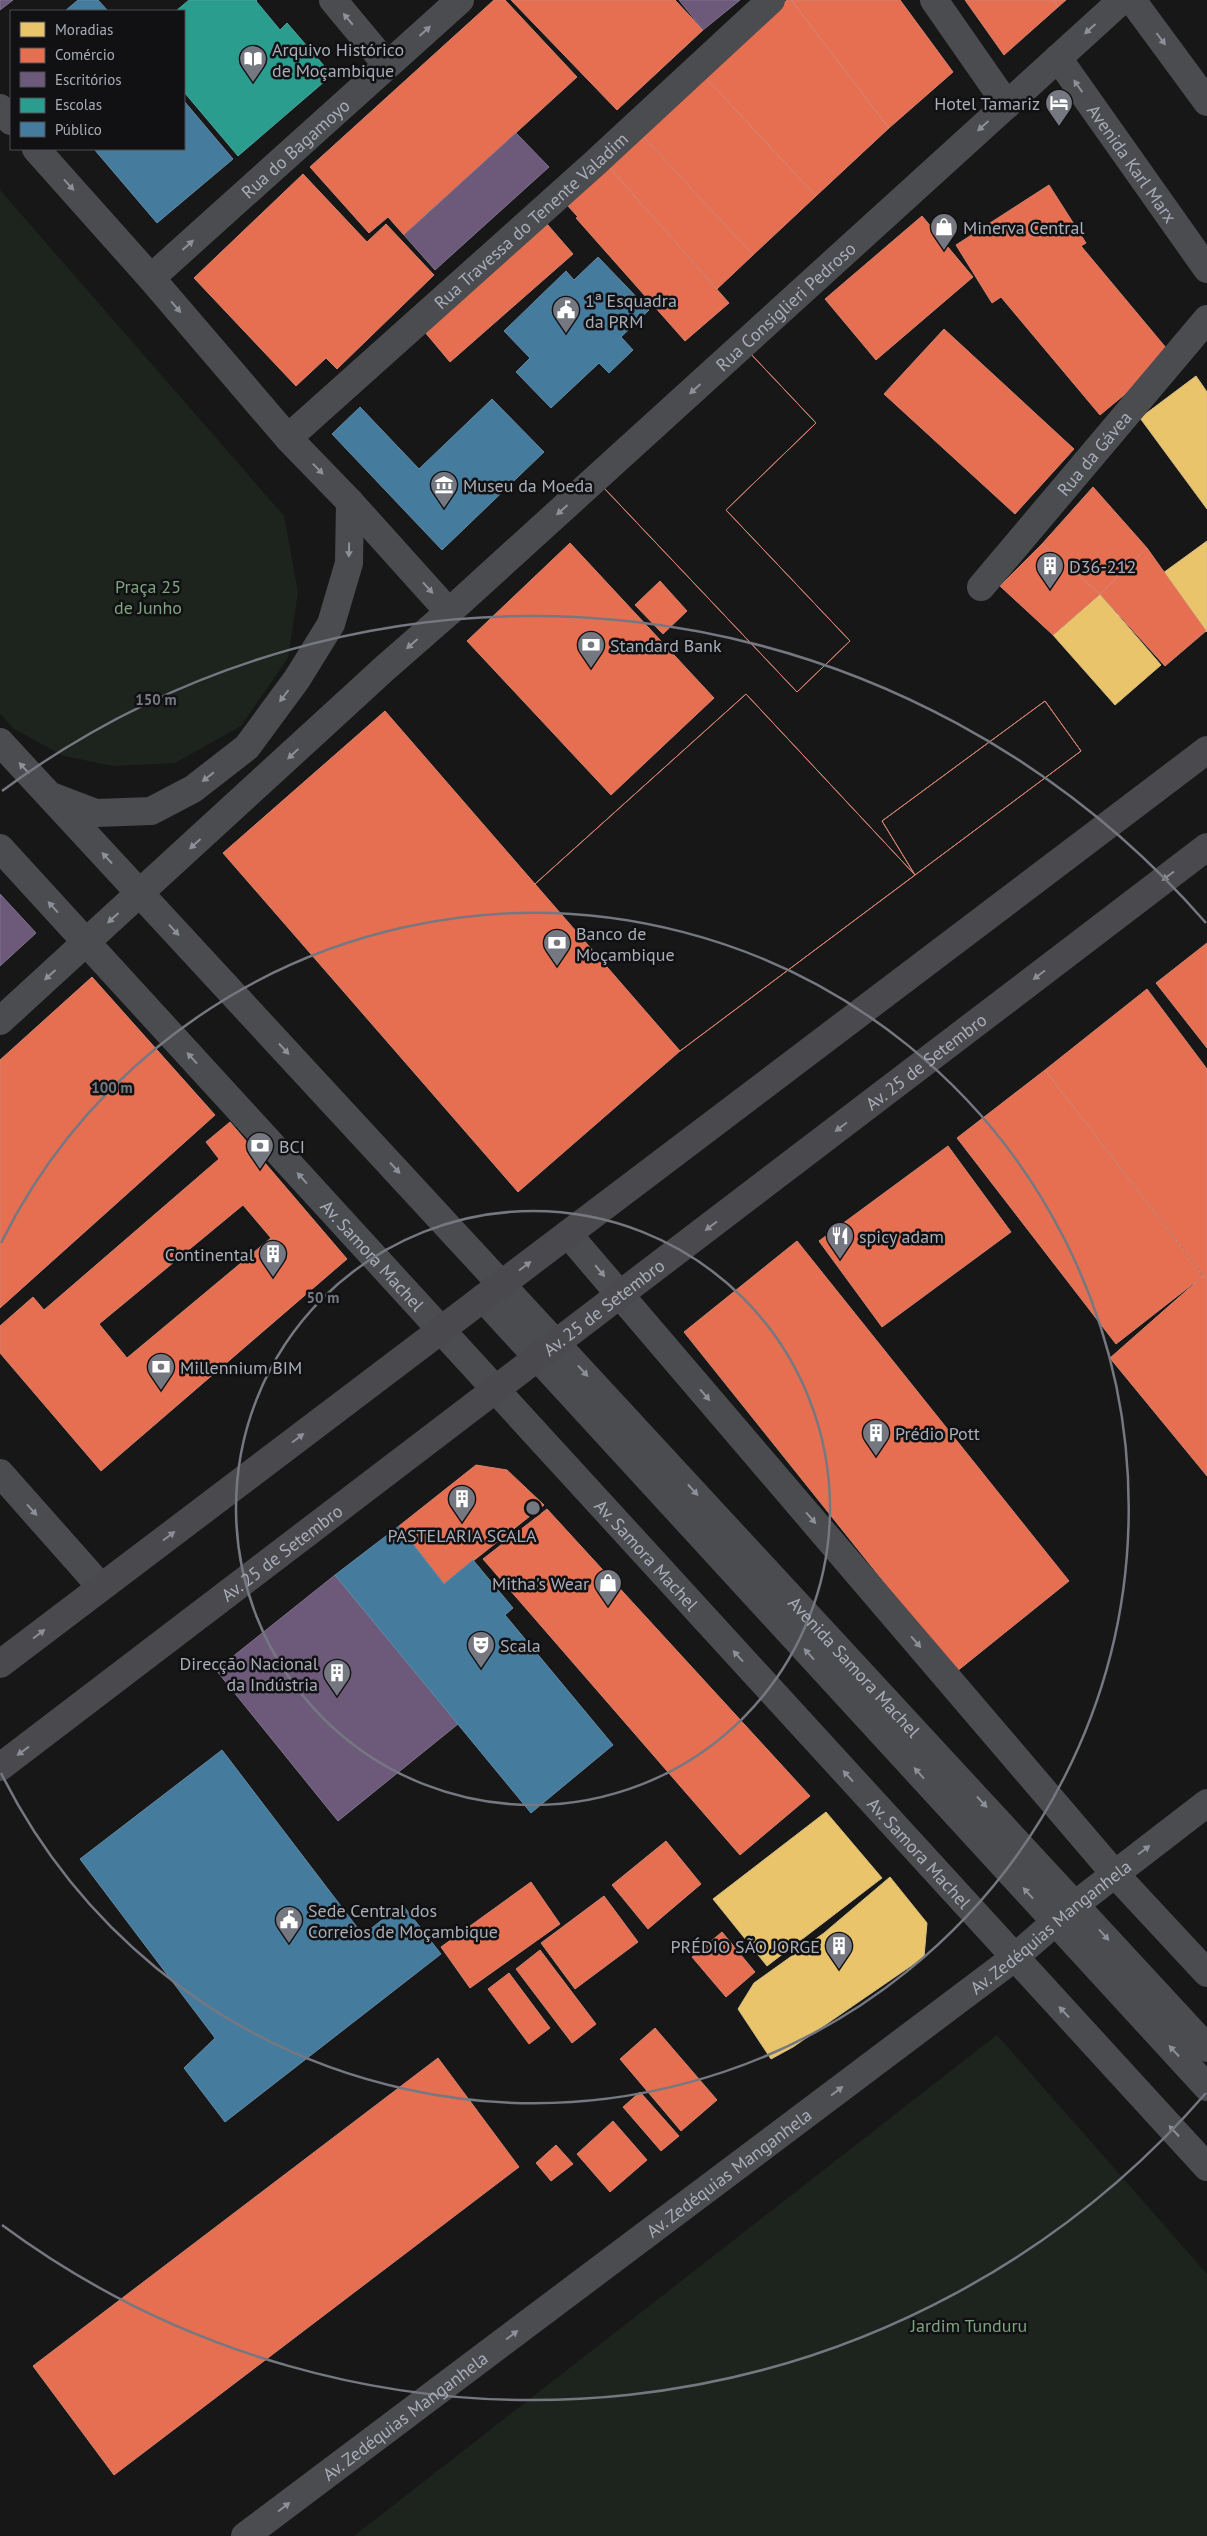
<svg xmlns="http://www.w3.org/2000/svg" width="1207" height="2536" font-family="'PT Sans',sans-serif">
<rect width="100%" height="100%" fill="#171717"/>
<path fill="#1d241e" d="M 0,190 L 284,516 L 298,592 L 288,658 L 241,726 L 175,763 L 113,766 L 64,756 L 14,729 L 0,714 Z
M 997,2035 L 1207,2274 L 1207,2536 L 354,2536 Z"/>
<path fill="#e9c46a" stroke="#d6bd81" d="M 1196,376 L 1207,392 L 1207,509 L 1140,418 Z
M 1207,541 L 1207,632 L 1163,573 Z
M 1100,594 L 1161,665 L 1115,705 L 1053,635 Z
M 826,1812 L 882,1878 L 767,1966 L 713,1899 Z
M 890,1877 L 927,1923 L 924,1957 L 793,2047 L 771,2059 L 738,2009 L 754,1983 L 824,1933 Z"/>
<path fill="#e76f51" stroke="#d48270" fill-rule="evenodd" d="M 494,0 L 505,0 L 577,77 L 404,235 L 388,217 L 369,233 L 310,167 Z
M 511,0 L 675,0 L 703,30 L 617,110 Z
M 787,0 L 791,0 L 889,128 L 816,196 L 703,75 Z
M 791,0 L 900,0 L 953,72 L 889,128 Z
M 965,0 L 1053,0 L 1058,7 L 1004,55 Z
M 1053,0 L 1066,0 L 1058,7 Z
M 703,75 L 816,196 L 753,255 L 637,130 Z
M 641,134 L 753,255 L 717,289 L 609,167 Z
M 609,167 L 729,303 L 685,341 L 576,218 L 578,217 L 567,205 Z
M 303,174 L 367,242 L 386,224 L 434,275 L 337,369 L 326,358 L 296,386 L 194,278 Z
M 1049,185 L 1086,243 L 1081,246 L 1172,355 L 1100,415 L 1001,297 L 992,303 L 956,245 Z
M 922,216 L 973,277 L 876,360 L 825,299 Z
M 547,224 L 573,254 L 450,362 L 424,331 Z
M 944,329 L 1074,449 L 1015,514 L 884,394 Z
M 748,351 L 816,423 L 726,510 L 850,641 L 797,692 L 604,488 Z
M 748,351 L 816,423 L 726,510 L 850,641 L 797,692 L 604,488 Z
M 1093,487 L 1147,548 L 1100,594 L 1042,544 Z
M 570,543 L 714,698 L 611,795 L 467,641 Z
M 1042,544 L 1100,594 L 1053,635 L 1000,586 Z
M 1147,548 L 1206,631 L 1165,666 L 1100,594 Z
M 660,581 L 687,611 L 663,634 L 635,605 Z
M 746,694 L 915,875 L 680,1051 L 518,1192 L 223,853 L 385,711 L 535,884 Z
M 746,694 L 915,875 L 680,1051 L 535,884 Z
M 1045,701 L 1081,751 L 915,875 L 882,821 Z
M 1045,701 L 1081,751 L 915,875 L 882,821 Z
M 1207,943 L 1207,1048 L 1156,983 Z
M 92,977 L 215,1115 L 0,1308 L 0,1060 Z
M 1147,989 L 1207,1069 L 1207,1280 L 1045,1070 Z
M 1045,1070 L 1203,1276 L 1116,1344 L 957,1138 Z
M 230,1122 L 347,1259 L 101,1471 L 0,1353 L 0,1326 L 33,1297 L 44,1310 L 219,1159 L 206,1142 ZM 243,1205 L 271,1238 L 127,1358 L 99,1324 Z
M 948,1146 L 1011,1232 L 882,1327 L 819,1241 Z
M 797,1241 L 1069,1581 L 956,1672 L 684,1332 Z
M 1203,1276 L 1207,1280 L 1207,1476 L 1110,1358 Z
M 476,1465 L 507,1470 L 544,1505 L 444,1584 L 399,1526 Z
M 547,1509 L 810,1796 L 740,1855 L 483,1559 Z
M 666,1841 L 701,1884 L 648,1929 L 612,1885 Z
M 531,1882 L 560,1924 L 470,1988 L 441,1947 Z
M 604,1896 L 638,1942 L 575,1989 L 541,1943 Z
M 722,1932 L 755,1972 L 726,1997 L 692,1957 Z
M 540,1950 L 596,2024 L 572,2043 L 516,1969 Z
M 509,1973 L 550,2028 L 529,2044 L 488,1989 Z
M 655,2028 L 717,2100 L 681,2131 L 620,2059 Z
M 438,2058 L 519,2167 L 114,2475 L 33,2366 Z
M 640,2092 L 679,2136 L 661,2151 L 623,2107 Z
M 613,2121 L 647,2160 L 610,2192 L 577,2154 Z
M 556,2145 L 573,2164 L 551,2181 L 536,2163 Z"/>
<path fill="#6d597a" stroke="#7f728d" d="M 0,0 L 13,0 L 0,10 Z
M 679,0 L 740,0 L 703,30 Z
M 516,133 L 549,167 L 435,270 L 404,235 Z
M 0,894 L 36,933 L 0,966 Z
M 335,1575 L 458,1724 L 338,1821 L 216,1670 Z"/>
<path fill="#2a9d8f" stroke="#50a29b" d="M 189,0 L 257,0 L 256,1 L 280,30 L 287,23 L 332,75 L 238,156 L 184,92 L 184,11 L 176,11 Z"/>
<path fill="#457b9d" stroke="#638aa5" d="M 78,0 L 98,0 L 108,11 L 65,11 Z
M 184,101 L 233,159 L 157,223 L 94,149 L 184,149 Z
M 598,257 L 649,310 L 621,337 L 633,350 L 609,373 L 599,363 L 551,408 L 516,372 L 530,358 L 504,331 L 566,271 L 574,280 Z
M 492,399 L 544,452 L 442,550 L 332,434 L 360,407 L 419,469 Z
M 399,1526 L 444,1584 L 473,1560 L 513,1608 L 505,1615 L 613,1745 L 531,1813 L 335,1575 Z
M 222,1750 L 363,1935 L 402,1904 L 441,1954 L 225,2122 L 184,2068 L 215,2038 L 80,1859 Z"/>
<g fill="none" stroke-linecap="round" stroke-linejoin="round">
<g stroke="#4b4c50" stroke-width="28">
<path d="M 333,0 L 387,65"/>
<path d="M 934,0 L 1007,105"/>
<path d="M 1132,0 L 1207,102"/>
<path id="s1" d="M 1058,58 L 1207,269"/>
<path d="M 0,108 L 11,121"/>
<path d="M 36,149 L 151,278 L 288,438 L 350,502 L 449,612"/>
<path id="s2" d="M 151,278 L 460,0"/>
<path id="s3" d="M 288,438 L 594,164 L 771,0"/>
<path id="s4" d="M 981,587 L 1207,319"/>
<path id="s5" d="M 0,742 L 1207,2048"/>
<path d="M 54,797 L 96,813 L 151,811 L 193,789 L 247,747 L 297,679 L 331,624 L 349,563 L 350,502"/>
<path id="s6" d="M 0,848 L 1207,2167"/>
<path id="s7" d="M 0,1021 L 385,668 L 449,612 L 1122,0"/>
<path d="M 568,1234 L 1114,1873 L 1207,1973"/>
<path d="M 483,1298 L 1207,2087"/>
<path d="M 0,1473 L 101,1587"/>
<path id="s8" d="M 245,2536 L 1014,1958 L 1076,1904 L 1207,1803"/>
</g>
<g stroke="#4a4a4e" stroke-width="28">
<path d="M 0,1664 L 1207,750"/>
<path id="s9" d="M 0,1767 L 1207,847"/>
</g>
</g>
<defs><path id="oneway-solid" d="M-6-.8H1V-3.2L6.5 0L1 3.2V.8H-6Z" transform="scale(1.25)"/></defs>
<g fill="#8c9099">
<use href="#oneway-solid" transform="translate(348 19) rotate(-130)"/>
<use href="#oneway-solid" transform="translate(1090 29) rotate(138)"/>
<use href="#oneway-solid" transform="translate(425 31) rotate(-42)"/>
<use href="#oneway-solid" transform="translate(1161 39) rotate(53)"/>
<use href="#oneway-solid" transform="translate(1078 86) rotate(-125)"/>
<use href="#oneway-solid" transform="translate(983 126) rotate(138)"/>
<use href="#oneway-solid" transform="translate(69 185) rotate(48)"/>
<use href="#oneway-solid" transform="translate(188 245) rotate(-42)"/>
<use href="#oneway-solid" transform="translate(176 307) rotate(49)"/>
<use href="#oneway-solid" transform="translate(695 389) rotate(138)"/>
<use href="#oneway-solid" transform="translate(318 469) rotate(46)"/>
<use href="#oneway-solid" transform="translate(562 510) rotate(138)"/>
<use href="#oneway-solid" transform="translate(349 550) rotate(91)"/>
<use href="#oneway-solid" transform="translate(428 588) rotate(48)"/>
<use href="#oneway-solid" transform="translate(412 644) rotate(139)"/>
<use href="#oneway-solid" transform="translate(284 696) rotate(127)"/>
<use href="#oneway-solid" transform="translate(293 754) rotate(137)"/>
<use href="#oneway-solid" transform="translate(24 768) rotate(-133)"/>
<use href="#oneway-solid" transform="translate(208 777) rotate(142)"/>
<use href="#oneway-solid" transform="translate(195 844) rotate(138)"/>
<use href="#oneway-solid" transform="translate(107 858) rotate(-133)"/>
<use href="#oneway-solid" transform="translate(53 907) rotate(-132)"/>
<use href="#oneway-solid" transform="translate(113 918) rotate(138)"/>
<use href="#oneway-solid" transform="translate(174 930) rotate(47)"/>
<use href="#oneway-solid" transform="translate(50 975) rotate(138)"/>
<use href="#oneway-solid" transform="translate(284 1049) rotate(47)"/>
<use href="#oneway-solid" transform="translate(192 1058) rotate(-132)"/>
<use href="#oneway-solid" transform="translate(395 1168) rotate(47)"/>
<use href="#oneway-solid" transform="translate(302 1178) rotate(-132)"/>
<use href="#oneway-solid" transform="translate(600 1271) rotate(50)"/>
<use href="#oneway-solid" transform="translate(583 1371) rotate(47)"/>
<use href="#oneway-solid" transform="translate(705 1395) rotate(49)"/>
<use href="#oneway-solid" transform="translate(693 1490) rotate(47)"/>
<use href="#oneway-solid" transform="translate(32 1510) rotate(48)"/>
<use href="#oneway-solid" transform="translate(811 1518) rotate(49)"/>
<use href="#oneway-solid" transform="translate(916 1642) rotate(49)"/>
<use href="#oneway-solid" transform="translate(809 1654) rotate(-132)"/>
<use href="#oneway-solid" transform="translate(738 1656) rotate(-132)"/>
<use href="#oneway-solid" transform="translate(919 1773) rotate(-132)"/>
<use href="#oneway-solid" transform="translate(848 1776) rotate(-132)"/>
<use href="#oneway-solid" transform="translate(982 1802) rotate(47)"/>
<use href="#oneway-solid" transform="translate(1144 1850) rotate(-37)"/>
<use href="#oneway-solid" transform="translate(1028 1893) rotate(-132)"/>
<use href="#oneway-solid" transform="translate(1104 1935) rotate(48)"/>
<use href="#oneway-solid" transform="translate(1064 2012) rotate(-133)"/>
<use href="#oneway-solid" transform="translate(1174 2051) rotate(-133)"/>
<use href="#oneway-solid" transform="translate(837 2091) rotate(-37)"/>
<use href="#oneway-solid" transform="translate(1174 2131) rotate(-133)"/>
<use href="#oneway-solid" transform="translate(512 2335) rotate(-37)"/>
<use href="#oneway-solid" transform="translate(284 2507) rotate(-37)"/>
</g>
<g fill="#8c8f98">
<use href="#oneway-solid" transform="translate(1168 876) rotate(143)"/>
<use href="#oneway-solid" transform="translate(1039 975) rotate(143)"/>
<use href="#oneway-solid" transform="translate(841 1127) rotate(143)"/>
<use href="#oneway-solid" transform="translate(711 1226) rotate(143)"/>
<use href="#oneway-solid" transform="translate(525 1266) rotate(-37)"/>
<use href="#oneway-solid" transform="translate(298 1438) rotate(-37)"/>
<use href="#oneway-solid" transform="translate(169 1536) rotate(-37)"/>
<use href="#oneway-solid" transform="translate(39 1634) rotate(-37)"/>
<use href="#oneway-solid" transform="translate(23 1751) rotate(144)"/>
</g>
<g fill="none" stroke="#757880" stroke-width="2.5">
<circle cx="533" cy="1508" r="297"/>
<path d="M1 1243A595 595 0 1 1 1 1773"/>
<path d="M1206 2093A892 892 0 0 1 2 2225M2 791A892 892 0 0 1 1206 923"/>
</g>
<defs>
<symbol id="library-pin" viewBox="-11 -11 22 30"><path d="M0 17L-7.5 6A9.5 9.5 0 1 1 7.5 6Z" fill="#757880" stroke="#111113"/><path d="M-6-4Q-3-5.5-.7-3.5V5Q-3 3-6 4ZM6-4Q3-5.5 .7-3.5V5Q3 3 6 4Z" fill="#fff"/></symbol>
<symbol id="hotel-pin" viewBox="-11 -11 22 30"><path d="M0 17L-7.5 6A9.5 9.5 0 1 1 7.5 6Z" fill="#757880" stroke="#111113"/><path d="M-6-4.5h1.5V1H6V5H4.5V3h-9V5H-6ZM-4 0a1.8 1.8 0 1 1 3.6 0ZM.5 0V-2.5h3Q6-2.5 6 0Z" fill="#fff"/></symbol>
<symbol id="shop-pin" viewBox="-11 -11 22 30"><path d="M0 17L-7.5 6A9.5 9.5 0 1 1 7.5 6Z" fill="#757880" stroke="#111113"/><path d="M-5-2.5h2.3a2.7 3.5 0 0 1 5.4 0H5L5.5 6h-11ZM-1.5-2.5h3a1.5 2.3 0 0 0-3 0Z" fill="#fff"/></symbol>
<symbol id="civic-pin" viewBox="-11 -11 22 30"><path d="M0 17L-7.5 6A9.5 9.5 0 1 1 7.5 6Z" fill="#757880" stroke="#111113"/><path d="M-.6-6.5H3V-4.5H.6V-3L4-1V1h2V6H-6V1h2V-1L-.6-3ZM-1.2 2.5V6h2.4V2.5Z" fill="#fff"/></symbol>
<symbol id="museum-pin" viewBox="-11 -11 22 30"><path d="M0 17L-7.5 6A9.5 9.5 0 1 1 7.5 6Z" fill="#757880" stroke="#111113"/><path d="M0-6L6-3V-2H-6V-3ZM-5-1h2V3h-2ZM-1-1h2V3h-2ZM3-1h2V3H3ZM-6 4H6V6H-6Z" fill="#fff"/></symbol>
<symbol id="building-pin" viewBox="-11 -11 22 30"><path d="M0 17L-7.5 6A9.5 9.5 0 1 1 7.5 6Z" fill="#757880" stroke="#111113"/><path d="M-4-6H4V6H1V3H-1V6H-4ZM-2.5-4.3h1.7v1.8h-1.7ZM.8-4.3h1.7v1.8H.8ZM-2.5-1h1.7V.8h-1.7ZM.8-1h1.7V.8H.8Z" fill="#fff"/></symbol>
<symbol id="bank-pin" viewBox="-11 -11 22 30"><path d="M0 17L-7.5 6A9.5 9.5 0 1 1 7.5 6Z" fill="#757880" stroke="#111113"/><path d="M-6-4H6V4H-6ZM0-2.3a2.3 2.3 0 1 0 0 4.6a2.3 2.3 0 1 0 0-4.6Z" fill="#fff"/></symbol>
<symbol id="restaurant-pin" viewBox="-11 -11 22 30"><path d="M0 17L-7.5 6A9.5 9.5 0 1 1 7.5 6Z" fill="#757880" stroke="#111113"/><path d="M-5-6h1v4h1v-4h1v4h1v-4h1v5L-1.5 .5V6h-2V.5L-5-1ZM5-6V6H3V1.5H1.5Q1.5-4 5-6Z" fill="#fff"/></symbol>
<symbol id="theatre-pin" viewBox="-11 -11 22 30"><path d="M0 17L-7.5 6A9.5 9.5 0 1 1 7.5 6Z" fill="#757880" stroke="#111113"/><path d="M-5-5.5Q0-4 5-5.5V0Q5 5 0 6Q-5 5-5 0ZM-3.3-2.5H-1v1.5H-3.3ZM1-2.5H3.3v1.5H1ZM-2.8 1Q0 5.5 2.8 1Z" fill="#fff"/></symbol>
</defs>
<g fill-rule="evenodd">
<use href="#library-pin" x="237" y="43" width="32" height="43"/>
<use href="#hotel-pin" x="1043" y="87" width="32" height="43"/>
<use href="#shop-pin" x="928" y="211" width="32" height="43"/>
<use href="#civic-pin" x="550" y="294" width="32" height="43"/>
<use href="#museum-pin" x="428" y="469" width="32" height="43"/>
<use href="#building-pin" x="1034" y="550" width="32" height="43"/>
<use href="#bank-pin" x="575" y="629" width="32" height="43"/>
<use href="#bank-pin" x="541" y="927" width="32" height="43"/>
<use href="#bank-pin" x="244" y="1130" width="32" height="43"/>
<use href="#restaurant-pin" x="824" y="1220" width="32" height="43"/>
<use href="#building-pin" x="257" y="1238" width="32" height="43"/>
<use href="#bank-pin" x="145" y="1351" width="32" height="43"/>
<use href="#building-pin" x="860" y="1417" width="32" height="43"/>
<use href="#building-pin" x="446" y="1483" width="32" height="43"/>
<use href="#shop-pin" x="592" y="1567" width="32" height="43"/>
<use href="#theatre-pin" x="465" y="1629" width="32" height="43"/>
<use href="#building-pin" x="321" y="1657" width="32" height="43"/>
<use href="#civic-pin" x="273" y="1904" width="32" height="43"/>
<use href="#building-pin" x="823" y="1930" width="32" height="43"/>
</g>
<g text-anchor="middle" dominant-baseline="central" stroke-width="5" stroke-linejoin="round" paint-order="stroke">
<g font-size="18" fill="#a8adb8" stroke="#111113" text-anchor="start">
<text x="272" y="49">Arquivo Histórico<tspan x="272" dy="21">de Moçambique</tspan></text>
<text x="1040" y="103" text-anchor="end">Hotel Tamariz</text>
<text x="963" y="227">Minerva Central</text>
<text x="585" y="300">1ª Esquadra<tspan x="585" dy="21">da PRM</tspan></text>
<text x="463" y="485">Museu da Moeda</text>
<text x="1069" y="566">D36-212</text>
<text x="610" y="645">Standard Bank</text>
<text x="576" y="933">Banco de<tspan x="576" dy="21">Moçambique</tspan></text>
<text x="279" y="1146">BCI</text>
<text x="859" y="1236">spicy adam</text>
<text x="254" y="1254" text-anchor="end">Continental</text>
<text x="180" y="1367">Millennium BIM</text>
<text x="895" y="1433">Prédio Pott</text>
<text x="462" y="1535" text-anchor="middle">PASTELARIA SCALA</text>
<text x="589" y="1583" text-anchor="end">Mitha's Wear</text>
<text x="500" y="1645">Scala</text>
<text x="318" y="1663" text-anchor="end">Direcção Nacional<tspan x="318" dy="21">da Indústria</tspan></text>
<text x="308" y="1910">Sede Central dos<tspan x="308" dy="21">Correios de Moçambique</tspan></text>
<text x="820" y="1946" text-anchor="end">PRÉDIO SÃO JORGE</text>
</g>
<g font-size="18" fill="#a8adb8" stroke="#111113">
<text stroke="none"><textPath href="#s2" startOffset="194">Rua do Bagamoyo</textPath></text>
<text stroke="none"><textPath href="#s1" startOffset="129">Avenida Karl Marx</textPath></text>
<text stroke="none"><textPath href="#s3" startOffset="326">Rua Travessa do Tenente Valadim</textPath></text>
<text stroke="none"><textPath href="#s7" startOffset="1062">Rua Consiglieri Pedroso</textPath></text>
<text stroke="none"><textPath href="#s4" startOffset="175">Rua da Gávea</textPath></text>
<text stroke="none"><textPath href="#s9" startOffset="1164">Av. 25 de Setembro</textPath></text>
<text stroke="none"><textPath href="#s6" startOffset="552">Av. Samora Machel</textPath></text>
<text stroke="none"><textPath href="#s9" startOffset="759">Av. 25 de Setembro</textPath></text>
<text stroke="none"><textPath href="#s9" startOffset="354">Av. 25 de Setembro</textPath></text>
<text stroke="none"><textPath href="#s6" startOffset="958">Av. Samora Machel</textPath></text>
<text stroke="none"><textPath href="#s5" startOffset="1259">Avenida Samora Machel</textPath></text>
<text stroke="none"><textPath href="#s6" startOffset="1362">Av. Samora Machel</textPath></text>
<text stroke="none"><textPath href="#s8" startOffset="1010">Av. Zedéquias Manganhela</textPath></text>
<text stroke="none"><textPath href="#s8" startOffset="605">Av. Zedéquias Manganhela</textPath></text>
<text stroke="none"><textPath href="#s8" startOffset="200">Av. Zedéquias Manganhela</textPath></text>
</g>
<g font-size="18" fill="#7fa381" stroke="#111113">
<text x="148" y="586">Praça 25<tspan x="148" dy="21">de Junho</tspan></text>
<text x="969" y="2325">Jardim Tunduru</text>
</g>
</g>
<circle cx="533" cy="1508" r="8" fill="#757880" stroke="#111113" stroke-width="2.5"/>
<g font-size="15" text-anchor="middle" font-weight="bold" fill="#757880" stroke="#111113" stroke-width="5" stroke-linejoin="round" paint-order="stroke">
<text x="156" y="705">150 m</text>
<text x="112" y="1093">100 m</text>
<text x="323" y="1303">50 m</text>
</g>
<rect x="10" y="10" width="175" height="140" fill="#111113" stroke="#4d4f55"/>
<rect x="20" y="22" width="25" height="15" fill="#e9c46a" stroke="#4d4f55"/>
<text x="55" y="35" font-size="15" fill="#a8adb8">Moradias</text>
<rect x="20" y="48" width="25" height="15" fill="#e76f51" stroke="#4d4f55"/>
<text x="55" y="60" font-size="15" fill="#a8adb8">Comércio</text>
<rect x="20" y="72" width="25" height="15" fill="#6d597a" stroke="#4d4f55"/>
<text x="55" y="85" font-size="15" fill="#a8adb8">Escritórios</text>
<rect x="20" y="98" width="25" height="15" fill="#2a9d8f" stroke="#4d4f55"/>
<text x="55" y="110" font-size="15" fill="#a8adb8">Escolas</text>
<rect x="20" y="122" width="25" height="15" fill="#457b9d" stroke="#4d4f55"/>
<text x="55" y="135" font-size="15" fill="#a8adb8">Público</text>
</svg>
